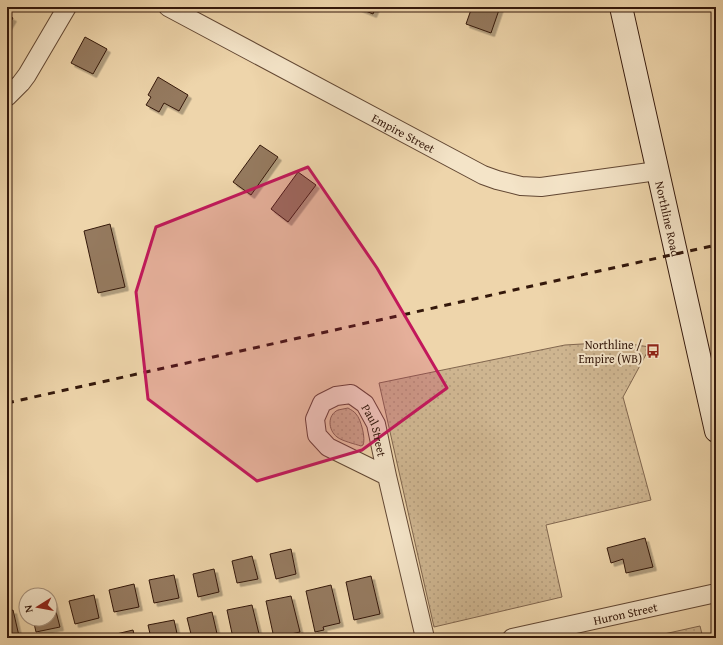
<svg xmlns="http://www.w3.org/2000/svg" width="723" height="645" font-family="'Gentium Book Plus',serif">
<defs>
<pattern id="grass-dots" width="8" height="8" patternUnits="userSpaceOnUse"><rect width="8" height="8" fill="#ceb590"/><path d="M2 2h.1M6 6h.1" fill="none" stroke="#b29b7b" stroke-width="1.8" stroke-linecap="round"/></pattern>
<filter id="shadow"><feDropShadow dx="3.5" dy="3.5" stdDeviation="0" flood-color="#0004"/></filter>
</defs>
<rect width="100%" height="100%" fill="#eed5ab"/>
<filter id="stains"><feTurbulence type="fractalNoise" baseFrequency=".005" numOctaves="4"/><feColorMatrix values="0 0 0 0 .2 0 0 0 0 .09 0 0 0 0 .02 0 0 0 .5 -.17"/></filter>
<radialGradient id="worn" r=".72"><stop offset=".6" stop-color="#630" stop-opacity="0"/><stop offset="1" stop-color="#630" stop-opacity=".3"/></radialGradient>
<path fill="url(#grass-dots)" stroke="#81664e" d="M 616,342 L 650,347 L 623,397 L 651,500 L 546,525 L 562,597 L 434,627 L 379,383 L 565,345 Z
M 348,408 C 351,410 354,411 356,414 C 361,419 366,439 363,445 L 361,446 C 355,444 342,441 337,437 C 328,430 327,415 338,410 C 341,409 345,409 348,408 Z
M 700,626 L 703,638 L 646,638 Z"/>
<path fill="#957a5e" stroke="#34180b" filter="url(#shadow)" d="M 356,7 L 376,7 L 373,14 Z
M 472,7 L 500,7 L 491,33 L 466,24 Z
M 7,15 L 13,18 L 7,28 Z
M 85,37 L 107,49 L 93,74 L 71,63 Z
M 158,77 L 188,95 L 179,111 L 164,103 L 159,112 L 146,105 L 151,97 L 148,95 Z
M 260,145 L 278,157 L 251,195 L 233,182 Z
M 298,172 L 316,185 L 288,222 L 271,209 Z
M 110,224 L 125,287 L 98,293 L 84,231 Z
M 645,538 L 653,567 L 626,573 L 623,559 L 611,563 L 607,548 Z
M 291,549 L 296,574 L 276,579 L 270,554 Z
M 252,556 L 258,579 L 237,583 L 232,561 Z
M 214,569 L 219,592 L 198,597 L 193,574 Z
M 174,575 L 179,598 L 154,603 L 149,580 Z
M 371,576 L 380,614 L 354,620 L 346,582 Z
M 134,584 L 139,607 L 114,612 L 109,590 Z
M 331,585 L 340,623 L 323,627 L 324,630 L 315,632 L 306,591 Z
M 94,595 L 99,618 L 75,624 L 69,601 Z
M 291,596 L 300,632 L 291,634 L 291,638 L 274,638 L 266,601 Z
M 53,600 L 60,627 L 36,632 L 33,619 L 50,619 L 50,601 Z
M 252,605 L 260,638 L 233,638 L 227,610 Z
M 13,610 L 19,636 L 13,638 L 7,638 L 7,612 Z
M 212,612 L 218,638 L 192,638 L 187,618 Z
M 174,620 L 178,638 L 151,638 L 148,625 Z
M 133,630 L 135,638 L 108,638 L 108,636 Z"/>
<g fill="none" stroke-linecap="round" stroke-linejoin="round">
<defs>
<g id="street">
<path id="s1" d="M 168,7 L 483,175 L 497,180 L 521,186 L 541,187 L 657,171"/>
<path d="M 7,97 L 21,83 L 27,75 L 67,7"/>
<path id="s2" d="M 387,476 L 328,447 L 317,435 L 315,419 L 322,403 L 336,396 L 351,394 L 365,404 L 376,424 L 387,476 L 425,638"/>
<path id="s3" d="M 512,638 L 716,593"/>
</g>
<g id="secondary">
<path id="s4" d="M 621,7 L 716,431"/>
</g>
</defs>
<use href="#street" stroke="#624733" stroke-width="20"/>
<use href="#secondary" stroke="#34180b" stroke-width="24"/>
<use href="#street" stroke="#f4e4c8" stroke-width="18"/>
<use href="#secondary" stroke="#f4e4c8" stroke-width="22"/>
<path stroke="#34180b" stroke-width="3" stroke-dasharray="7 7" stroke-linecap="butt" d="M 7,403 L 716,245"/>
</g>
<path fill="#c2185b" fill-opacity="0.2" stroke="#c2185b" stroke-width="3" stroke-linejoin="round" d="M 308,167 L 377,268 L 447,388 L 362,450 L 257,481 L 148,399 L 136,292 L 156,227 Z"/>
<defs>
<symbol id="bus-bare" viewBox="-9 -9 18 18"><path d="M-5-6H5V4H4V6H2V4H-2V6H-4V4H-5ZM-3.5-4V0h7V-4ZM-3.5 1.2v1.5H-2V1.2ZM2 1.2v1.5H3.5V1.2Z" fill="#8f2418" stroke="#f4e4c8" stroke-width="2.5" paint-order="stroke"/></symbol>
</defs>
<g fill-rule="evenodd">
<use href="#bus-bare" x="643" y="341" width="20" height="20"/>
</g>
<g text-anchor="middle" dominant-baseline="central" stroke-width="4" stroke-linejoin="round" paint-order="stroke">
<g font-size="12" fill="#34180b" stroke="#f4e4c8">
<text stroke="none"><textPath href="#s1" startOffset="267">Empire Street</textPath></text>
<text stroke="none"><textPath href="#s4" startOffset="217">Northline Road</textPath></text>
<text stroke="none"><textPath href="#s2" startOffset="192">Paul Street</textPath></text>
<text stroke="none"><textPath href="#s3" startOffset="116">Huron Street</textPath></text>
</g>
<g font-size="12" fill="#34180b" stroke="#f4e4c8" text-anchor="end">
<text x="642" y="344">Northline /<tspan x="642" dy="14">Empire (WB)</tspan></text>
</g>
</g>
<rect width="723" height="645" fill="none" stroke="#eed5ab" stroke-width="24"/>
<rect x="8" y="8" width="707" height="629" fill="none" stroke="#34180b" stroke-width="2"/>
<rect x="12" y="12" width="699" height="621" fill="none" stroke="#34180b"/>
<g transform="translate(38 607) rotate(259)"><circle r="19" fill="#f4e4c8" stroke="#a7927c"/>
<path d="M0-3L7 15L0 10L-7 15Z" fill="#8f2418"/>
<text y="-6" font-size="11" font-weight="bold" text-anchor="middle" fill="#34180b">N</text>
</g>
<rect width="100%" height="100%" filter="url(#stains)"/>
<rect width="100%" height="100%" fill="url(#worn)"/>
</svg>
